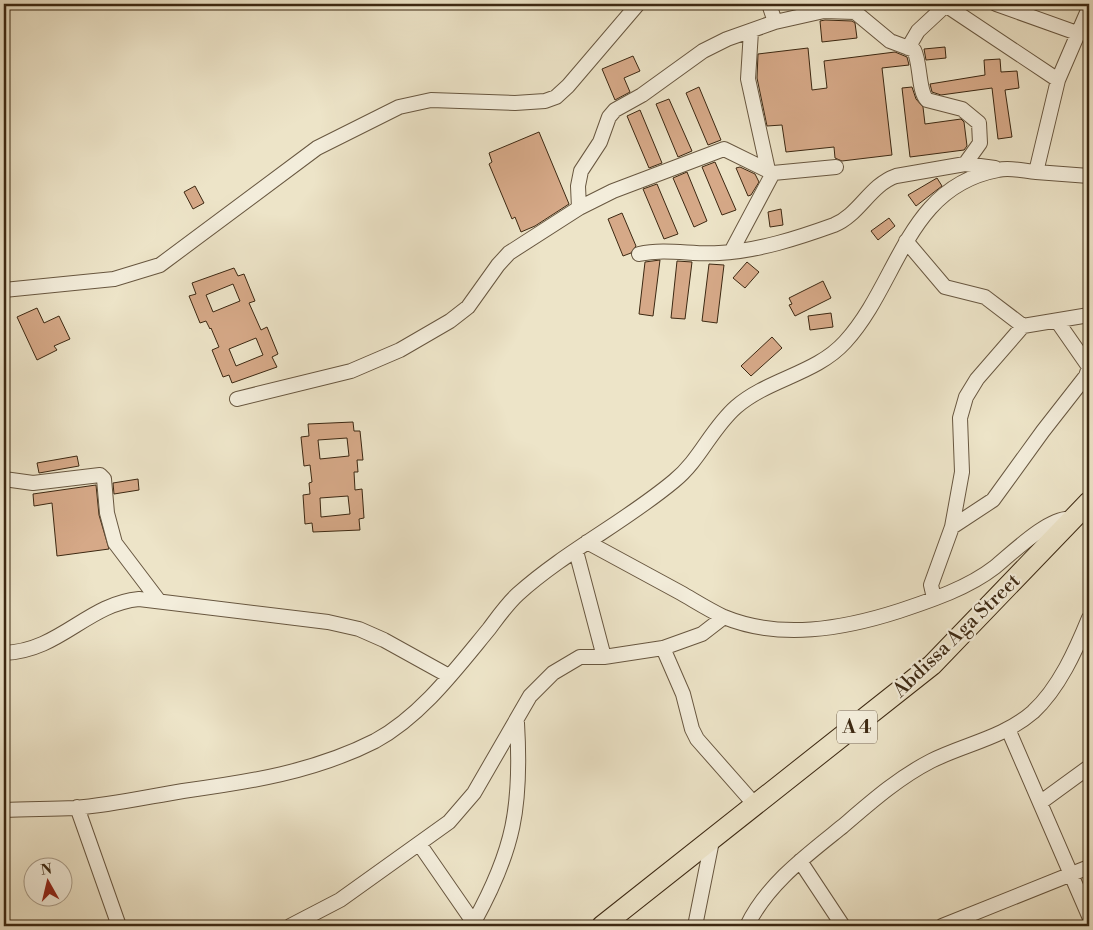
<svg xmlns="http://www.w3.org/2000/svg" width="1093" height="930" font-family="'Libre Bodoni',serif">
<rect width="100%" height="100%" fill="#ede4c8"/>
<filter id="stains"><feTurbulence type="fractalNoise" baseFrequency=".004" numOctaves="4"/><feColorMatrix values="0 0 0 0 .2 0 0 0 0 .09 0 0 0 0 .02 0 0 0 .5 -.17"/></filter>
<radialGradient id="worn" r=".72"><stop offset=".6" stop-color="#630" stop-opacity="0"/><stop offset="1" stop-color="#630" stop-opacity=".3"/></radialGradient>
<path fill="#d6a988" stroke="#3c2812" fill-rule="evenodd" d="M 825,20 L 852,21 L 855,23 L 857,38 L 822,42 L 820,21 Z
M 945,47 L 946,58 L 926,60 L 924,49 Z
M 808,48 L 812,90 L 827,88 L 824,61 L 895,52 L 907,57 L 909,65 L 882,68 L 892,155 L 842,161 L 835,158 L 834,147 L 786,152 L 782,125 L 767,126 L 757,78 L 758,54 Z
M 633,56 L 640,71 L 624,78 L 630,92 L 615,100 L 602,69 Z
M 1000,59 L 1001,72 L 1017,71 L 1019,88 L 1005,90 L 1012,137 L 998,139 L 992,88 L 941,95 L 932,92 L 930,84 L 985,75 L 984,60 Z
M 699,87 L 721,140 L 708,145 L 686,93 Z
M 912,87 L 916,99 L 923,107 L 925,124 L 961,119 L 964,122 L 967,146 L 964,150 L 910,157 L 902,88 Z
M 669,99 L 692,151 L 678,157 L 656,104 Z
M 640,110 L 662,163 L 649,168 L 627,116 Z
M 539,132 L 569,204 L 535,226 L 521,232 L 515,217 L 512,219 L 489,164 L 492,162 L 489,153 Z
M 715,162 L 736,210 L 722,215 L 702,167 Z
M 740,167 L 755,174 L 759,182 L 751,195 L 748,196 L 736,168 Z
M 687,172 L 707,221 L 694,227 L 673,178 Z
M 937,178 L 942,186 L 916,206 L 908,195 Z
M 657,184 L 678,234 L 664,239 L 643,189 Z
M 195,186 L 204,203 L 193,209 L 184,192 Z
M 781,209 L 783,225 L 770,227 L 768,212 Z
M 622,213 L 636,246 L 631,253 L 623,256 L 608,219 Z
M 889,218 L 895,226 L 878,240 L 871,231 Z
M 660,260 L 653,316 L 639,314 L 645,262 Z
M 677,261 L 692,262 L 685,319 L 671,318 Z
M 747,262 L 759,272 L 745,288 L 733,278 Z
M 709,264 L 724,265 L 717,323 L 702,321 Z
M 234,268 L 238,276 L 244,274 L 255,301 L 249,303 L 261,330 L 267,327 L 278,354 L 272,357 L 277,367 L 232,383 L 229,375 L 223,377 L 212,350 L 219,347 L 211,328 L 210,329 L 206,321 L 200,323 L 189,296 L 196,294 L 192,283 ZM 233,284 L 240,301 L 213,312 L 206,295 ZM 256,338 L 263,355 L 236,366 L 229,349 Z
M 823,281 L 831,298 L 795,316 L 789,305 L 792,304 L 789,298 Z
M 37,308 L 44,323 L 59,316 L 70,339 L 54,346 L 57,350 L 37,360 L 17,317 Z
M 831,313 L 833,327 L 810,330 L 808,316 Z
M 772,337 L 782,348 L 751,376 L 741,366 Z
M 353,422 L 354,431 L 360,431 L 363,460 L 357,460 L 358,472 L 354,472 L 355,490 L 362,489 L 364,518 L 359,519 L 360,530 L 313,532 L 312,523 L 305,524 L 303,495 L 310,494 L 309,483 L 312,482 L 310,465 L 304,466 L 301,437 L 309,436 L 308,424 ZM 347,438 L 349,456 L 320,459 L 318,440 ZM 348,496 L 350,514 L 321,517 L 320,498 Z
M 77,456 L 79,466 L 39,473 L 37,463 Z
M 138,479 L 139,490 L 114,494 L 113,483 Z
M 96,485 L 99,515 L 109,549 L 57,556 L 52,503 L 34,506 L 33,494 Z"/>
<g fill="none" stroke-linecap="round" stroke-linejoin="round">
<defs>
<path id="minor" d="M 944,4 L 1058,80
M 996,4 L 1077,33
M 1089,8 L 1058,80 L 1036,172 L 1089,176
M 775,22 L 824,11 L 855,12 L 890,41 L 914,50 C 921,64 918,91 927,100 L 962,109 L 979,123 L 980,143 L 965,164
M 751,31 L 748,79 L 768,170
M 908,48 L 918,31 L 946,5
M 579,208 L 578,186 L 581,171 L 600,142 L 609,117 L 615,110 L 642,95 L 703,51 L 727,39 L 775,22 L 769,4
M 906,241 L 945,287 L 985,297 L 1023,326
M 731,252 L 773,173 L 836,167
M 639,254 C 666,248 693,255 719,253 C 758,251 798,238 834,225 C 859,215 870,185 896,176 L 965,164 L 995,168
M 4,290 L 114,279 L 160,265 L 317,148 L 399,107 L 431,100 L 515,103 L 545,101 L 556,97 L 568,86 L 638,4
M 237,399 L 351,371 L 400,350 L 450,321 L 468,307 L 498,265 L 509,253 L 579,208 L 613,191 L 724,149 L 773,173
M 4,479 L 33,483 L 100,475 L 104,479 L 107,513 L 115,543 L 159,601
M 952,527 L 993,500 L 1043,431 L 1086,376 L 1089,367 L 1057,321
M 587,542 C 618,559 650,576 681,593 C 695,601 709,610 724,617 C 780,640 843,629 899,611 C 932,600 968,588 995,567 C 1011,554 1051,515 1071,519
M 576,551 L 604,657
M 934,598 L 931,585 L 952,527 L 962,472 L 960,418 L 966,397 L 977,379 L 1023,326 L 1089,315
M 663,648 L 683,694 L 692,729 L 697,739 L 756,806
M 4,653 C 60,651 87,604 139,599 L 328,622 L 359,629 L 384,640 L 449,676
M 1008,729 L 1089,916
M 1041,802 L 1089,767
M 77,807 L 119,926
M 4,810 C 27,809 51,809 75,808 C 111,805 147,797 183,791 C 249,782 314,772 375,741 C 421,716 456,669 489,629 C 498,617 507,604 518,594 C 566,551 625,522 674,481 C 700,460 711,429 736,407 C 768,379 816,374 845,342 C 899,283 906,187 998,170 C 1010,167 1024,171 1036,172
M 420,845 L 476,926
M 800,861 L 843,926
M 474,922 C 514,850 522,806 517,723
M 290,926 L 340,900 L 449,822 L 474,793 L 530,696 L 553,673 L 580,657 L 604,657 L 663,648 L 702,634 L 724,617
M 695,926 L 712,841
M 747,926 C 767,884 807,855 843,826 C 871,802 898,778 931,761 C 965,744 1003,738 1033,712 C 1059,688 1076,650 1089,618
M 942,926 L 1089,867"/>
<path id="highway" d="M 602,926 L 932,665 L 1089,502"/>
</defs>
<use href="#minor" stroke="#685740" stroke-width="16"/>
<use href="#highway" stroke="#3c2812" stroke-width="22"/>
<use href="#minor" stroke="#f3eddb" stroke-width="14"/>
<use href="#highway" stroke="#ede4c8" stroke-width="20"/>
</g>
<g text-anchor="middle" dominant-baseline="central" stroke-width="4.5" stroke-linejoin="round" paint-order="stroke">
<rect fill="#f3eddb" stroke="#73634e" stroke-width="1" x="837" y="710.5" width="40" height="33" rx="4"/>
<g font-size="19" font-weight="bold" fill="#3c2812">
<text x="857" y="727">A 4</text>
</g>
<g font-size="20" fill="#3c2812" stroke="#f3eddb">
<text transform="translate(957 636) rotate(-44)">Abdissa Aga Street</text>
</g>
</g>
<rect width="1093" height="930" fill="none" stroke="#ede4c8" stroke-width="20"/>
<rect x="5" y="5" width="1083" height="920" fill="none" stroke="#3c2812" stroke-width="2.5"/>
<rect x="10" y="10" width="1073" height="910" fill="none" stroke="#3c2812"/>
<g transform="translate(48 882) rotate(352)"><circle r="24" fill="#f3eddb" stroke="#aa9e8b"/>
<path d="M0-4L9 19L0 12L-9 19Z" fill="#8f2418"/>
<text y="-8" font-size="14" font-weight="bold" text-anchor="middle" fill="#3c2812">N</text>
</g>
<rect width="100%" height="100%" filter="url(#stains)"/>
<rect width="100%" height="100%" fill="url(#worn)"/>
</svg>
